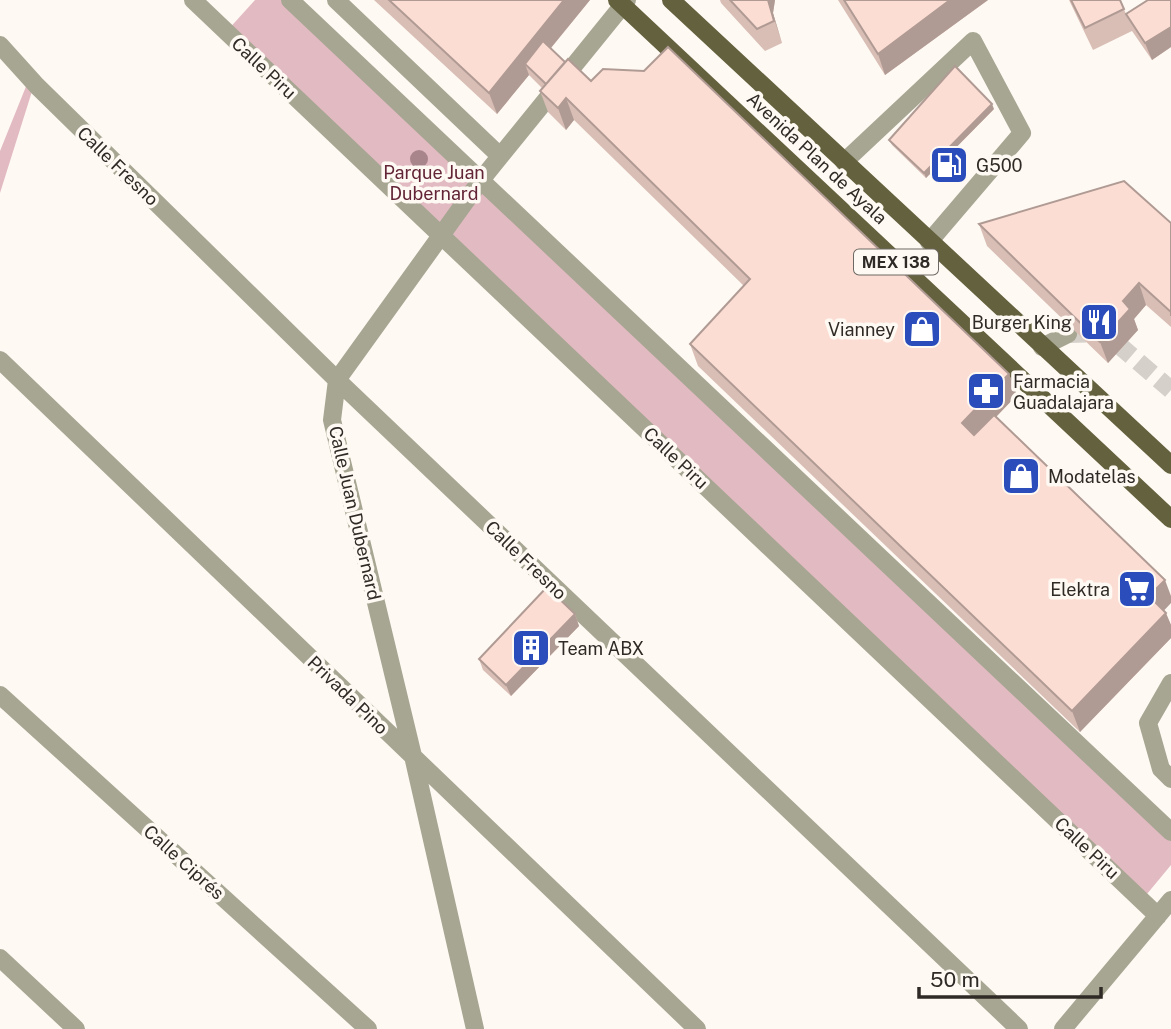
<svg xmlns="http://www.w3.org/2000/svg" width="1171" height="1029" font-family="'Public Sans',sans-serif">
<rect width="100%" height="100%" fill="#fef9f3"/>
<path fill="#e2bac2" d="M 255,0 L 290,0 L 1171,832 L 1171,865 L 1142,900 L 226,32 Z
M 27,84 L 34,85 L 0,193 L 0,151 Z"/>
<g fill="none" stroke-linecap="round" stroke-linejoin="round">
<path stroke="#d5d0ca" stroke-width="18" stroke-dasharray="18 9" stroke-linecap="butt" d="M 1068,334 L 1105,333 L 1171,390"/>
<path stroke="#a7a692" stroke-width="18" d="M 193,0 L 1158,916
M 290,0 L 1171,832
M 336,0 L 500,156
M 0,45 L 37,86 L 337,380 L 1019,1029
M 844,162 L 973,41 L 1022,133 L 929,242
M 1042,347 L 1068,334
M 0,360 L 697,1029
M 1171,683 L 1148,723 L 1161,769 L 1171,779
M 0,695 L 368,1029
M 0,958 L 76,1029
M 475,1029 L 413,756 L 332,420 L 337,380 L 481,180 L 627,0
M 1063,1029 L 1171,900"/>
<path stroke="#64613e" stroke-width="18" d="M 617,0 L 1171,519
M 671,0 L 1171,465"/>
</g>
<circle fill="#a8848b" cx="419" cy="159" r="9"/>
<path fill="#d9beb5" d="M 374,0 L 590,0 L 551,48 L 565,62 L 591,81 L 1009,374 L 1017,395 L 996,417 L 1164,610 L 1171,625 L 1171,638 L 1080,732 L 698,366 L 690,344 L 744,286 L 574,120 L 566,130 L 548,112 L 540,91 L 542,88 L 529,75 L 497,114 Z
M 720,0 L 775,0 L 773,13 L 782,43 L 765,51 L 721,3 Z
M 838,0 L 988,0 L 885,75 Z
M 1069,0 L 1120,0 L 1126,14 L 1171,0 L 1171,47 L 1152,60 L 1132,31 L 1093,50 Z
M 994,109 L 926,178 L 892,145 L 889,140 Z
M 1171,223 L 1171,327 L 1146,305 L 1134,319 L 1138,330 L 1108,363 L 987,246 L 979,224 Z
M 575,614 L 579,626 L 511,696 L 483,670 L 479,659 Z"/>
<path fill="#b09b94" d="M 564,0 L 590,0 L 532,71 L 525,64 L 529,75 L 497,114 L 489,93 Z
M 768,0 L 775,0 L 773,13 L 782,43 Z
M 950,0 L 988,0 L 885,75 L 878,54 Z
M 1171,27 L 1171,47 L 1152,60 L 1145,43 Z
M 566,98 L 574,120 L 566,130 L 558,108 Z
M 992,104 L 994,109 L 926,178 L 924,173 Z
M 1139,283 L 1146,305 L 1134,319 L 1138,330 L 1108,363 L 1100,342 L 1123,301 Z
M 1009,374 L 1017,395 L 969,445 L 962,423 Z
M 1165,580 L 1171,596 L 1171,603 L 1157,618 L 1149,596 Z
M 1166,613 L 1171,625 L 1171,638 L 1080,732 L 1072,711 Z
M 575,614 L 579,626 L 511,696 L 506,685 Z"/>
<path fill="#fcddd3" stroke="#b09b94" stroke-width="2" d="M 389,0 L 564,0 L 489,93 Z
M 730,0 L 768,0 L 774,21 L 757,29 Z
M 844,0 L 950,0 L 878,54 Z
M 1071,0 L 1120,0 L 1124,9 L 1085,28 Z
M 1148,0 L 1171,0 L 1171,27 L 1145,43 L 1126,14 Z
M 543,41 L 565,62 L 546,84 L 525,64 Z
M 668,47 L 1009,374 L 962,423 L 974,435 L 994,415 L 1165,580 L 1149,596 L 1166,613 L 1072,711 L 690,344 L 750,279 L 566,98 L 558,108 L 540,91 L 568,59 L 591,81 L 603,69 L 644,71 Z
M 955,66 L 992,104 L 924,173 L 889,140 Z
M 1124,181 L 1171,223 L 1171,316 L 1171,312 L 1139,283 L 1123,301 L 1130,309 L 1100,342 L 979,224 Z
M 547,587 L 575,614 L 506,685 L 479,659 Z"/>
<defs>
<symbol id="fuel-square" viewBox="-11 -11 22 22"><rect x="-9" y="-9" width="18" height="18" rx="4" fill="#2b4cbb" stroke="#fef9f3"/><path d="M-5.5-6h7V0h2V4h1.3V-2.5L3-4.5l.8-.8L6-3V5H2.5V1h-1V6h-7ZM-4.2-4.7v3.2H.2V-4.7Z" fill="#fff"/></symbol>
<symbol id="restaurant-square" viewBox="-11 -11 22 22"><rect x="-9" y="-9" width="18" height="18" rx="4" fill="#2b4cbb" stroke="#fef9f3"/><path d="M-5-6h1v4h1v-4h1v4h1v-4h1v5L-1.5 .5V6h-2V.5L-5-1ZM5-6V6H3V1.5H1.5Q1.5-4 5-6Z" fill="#fff"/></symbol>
<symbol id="shop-square" viewBox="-11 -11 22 22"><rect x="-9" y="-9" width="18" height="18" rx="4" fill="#2b4cbb" stroke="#fef9f3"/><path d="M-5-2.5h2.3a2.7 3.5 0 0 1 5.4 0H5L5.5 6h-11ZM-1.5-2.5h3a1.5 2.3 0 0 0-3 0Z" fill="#fff"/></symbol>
<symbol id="pharmacy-square" viewBox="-11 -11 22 22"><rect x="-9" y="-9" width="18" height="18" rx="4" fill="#2b4cbb" stroke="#fef9f3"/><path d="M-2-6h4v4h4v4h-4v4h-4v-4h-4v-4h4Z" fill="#fff"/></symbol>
<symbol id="supermarket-square" viewBox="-11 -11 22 22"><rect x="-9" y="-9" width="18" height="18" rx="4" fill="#2b4cbb" stroke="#fef9f3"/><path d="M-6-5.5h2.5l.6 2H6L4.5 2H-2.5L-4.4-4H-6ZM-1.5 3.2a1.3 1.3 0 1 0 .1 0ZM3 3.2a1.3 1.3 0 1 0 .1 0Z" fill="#fff"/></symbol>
<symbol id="building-square" viewBox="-11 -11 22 22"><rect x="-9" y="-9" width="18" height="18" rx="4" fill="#2b4cbb" stroke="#fef9f3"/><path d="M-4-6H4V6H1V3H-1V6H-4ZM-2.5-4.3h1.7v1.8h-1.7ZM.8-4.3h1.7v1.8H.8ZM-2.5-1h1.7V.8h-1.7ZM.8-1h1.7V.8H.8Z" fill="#fff"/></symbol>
</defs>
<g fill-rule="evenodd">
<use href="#fuel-square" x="927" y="143" width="44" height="44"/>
<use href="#restaurant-square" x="1077" y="300" width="44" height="44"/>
<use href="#shop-square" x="900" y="307" width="44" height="44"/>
<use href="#pharmacy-square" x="964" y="369" width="44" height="44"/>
<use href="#shop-square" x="999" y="454" width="44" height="44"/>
<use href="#supermarket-square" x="1115" y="567" width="44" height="44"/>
<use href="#building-square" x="509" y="626" width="44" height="44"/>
</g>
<g text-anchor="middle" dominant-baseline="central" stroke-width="7" stroke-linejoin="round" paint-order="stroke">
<rect fill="#fef9f3" stroke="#6d6863" stroke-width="2" x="854" y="249.5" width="84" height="25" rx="5"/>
<g font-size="16" font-weight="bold" fill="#2f2a25">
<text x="896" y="262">MEX 138</text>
</g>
<g font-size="18" fill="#2f2a25" stroke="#fef9f3">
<text transform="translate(264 68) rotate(43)">Calle Piru</text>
<text transform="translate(817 158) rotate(43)">Avenida Plan de Ayala</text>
<text transform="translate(118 166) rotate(44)">Calle Fresno</text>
<text transform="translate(676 458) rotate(43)">Calle Piru</text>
<text transform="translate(355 513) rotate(77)">Calle Juan Dubernard</text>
<text transform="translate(526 560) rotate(44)">Calle Fresno</text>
<text transform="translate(348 695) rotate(44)">Privada Pino</text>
<text transform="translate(1087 848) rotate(43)">Calle Piru</text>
<text transform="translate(184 862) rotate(42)">Calle Ciprés</text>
</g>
<g font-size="18" fill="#2f2a25" stroke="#fef9f3" text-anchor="start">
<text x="976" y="165">G500</text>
<text x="1072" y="322" text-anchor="end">Burger King</text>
<text x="895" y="329" text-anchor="end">Vianney</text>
<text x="1013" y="381">Farmacia<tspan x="1013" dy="21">Guadalajara</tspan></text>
<text x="1048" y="476">Modatelas</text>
<text x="1110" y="589" text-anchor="end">Elektra</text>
<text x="558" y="648">Team ABX</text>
</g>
<g font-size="18" fill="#622436" stroke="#fef9f3">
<text x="434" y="172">Parque Juan<tspan x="434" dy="21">Dubernard</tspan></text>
</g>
</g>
<path d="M919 987v10h182v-10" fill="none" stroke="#2f2a25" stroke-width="3.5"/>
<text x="930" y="987" font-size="21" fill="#2f2a25" stroke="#fef9f3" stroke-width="5" paint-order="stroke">50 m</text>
</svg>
